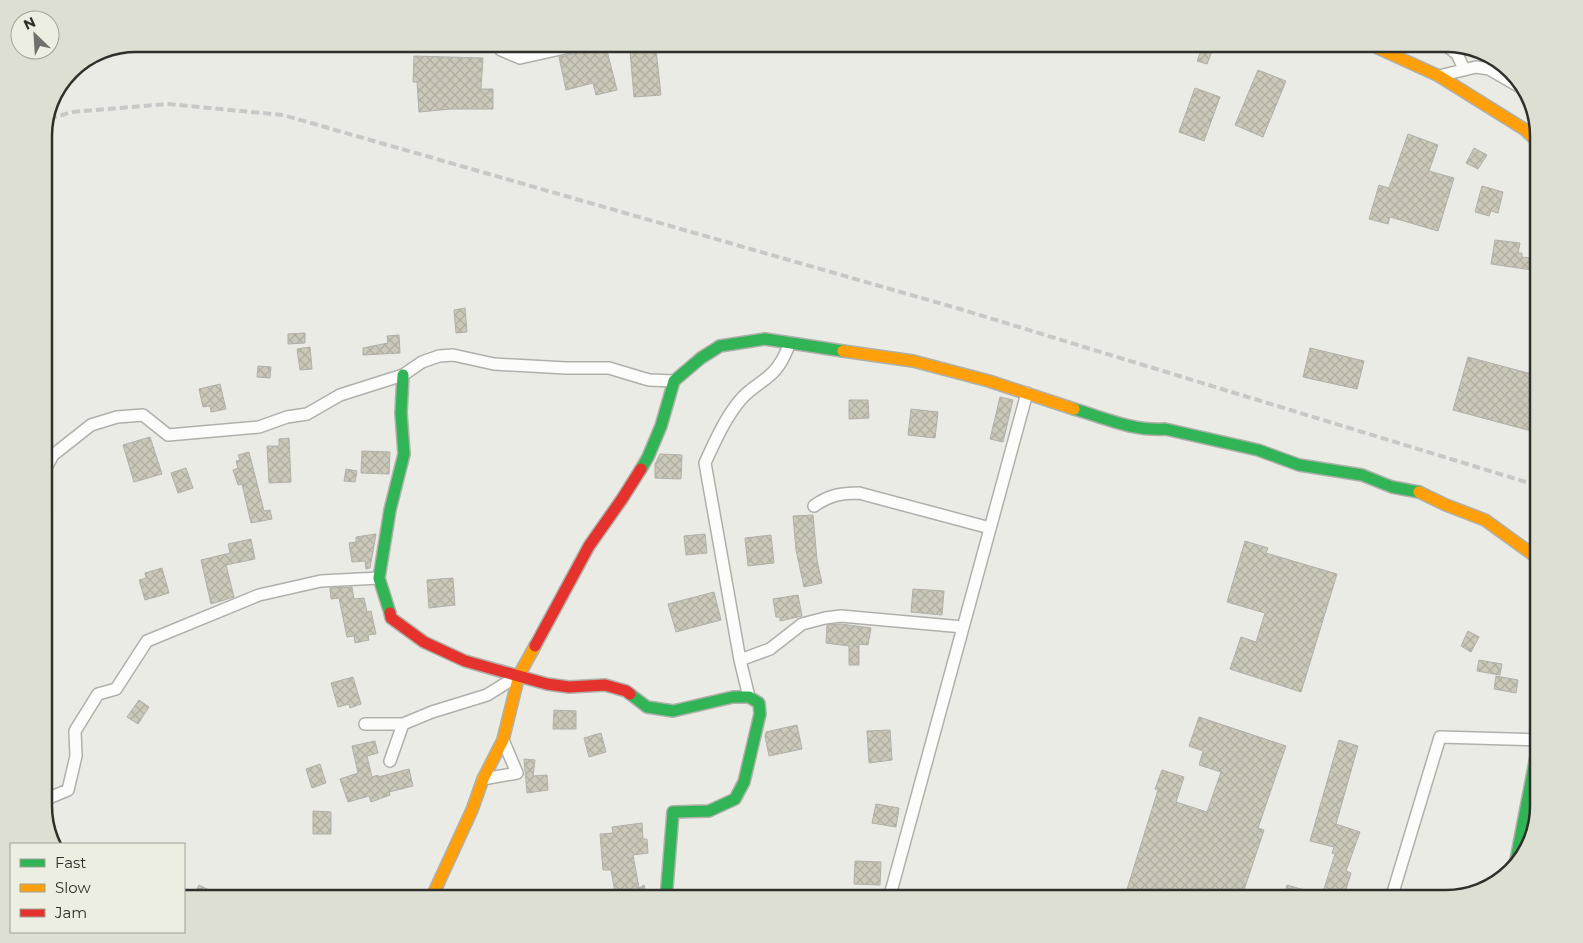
<svg xmlns="http://www.w3.org/2000/svg" width="1583" height="943" font-family="Montserrat,sans-serif">
<defs>
<pattern id="building-cross-hatch" width="8" height="8" patternUnits="userSpaceOnUse" patternTransform="scale(1.25)"><rect width="8" height="8" fill="#cbc8ba"/><path d="M0 0l8 8M0 8l8-8" fill="none" stroke="#afaca0"/></pattern>
</defs>
<rect width="100%" height="100%" fill="#eaebe4"/>
<path fill="url(#building-cross-hatch)" stroke="#b0b0ab" d="M 1204,44 L 1215,44 L 1207,64 L 1197,61 Z
M 606,47 L 617,90 L 596,95 L 593,83 L 566,90 L 559,57 Z
M 656,49 L 661,95 L 634,97 L 630,51 Z
M 414,56 L 483,58 L 481,89 L 493,89 L 493,109 L 451,109 L 419,112 L 417,82 L 413,82 Z
M 1258,70 L 1286,81 L 1263,137 L 1235,125 Z
M 1195,88 L 1220,97 L 1204,141 L 1179,132 Z
M 1408,134 L 1438,145 L 1429,171 L 1454,178 L 1438,231 L 1390,217 L 1388,224 L 1369,219 L 1379,185 L 1389,188 Z
M 1474,148 L 1487,155 L 1478,169 L 1466,163 Z
M 1482,186 L 1503,192 L 1498,213 L 1491,211 L 1489,216 L 1475,212 Z
M 1495,240 L 1520,243 L 1518,253 L 1522,253 L 1522,257 L 1539,259 L 1539,271 L 1491,264 Z
M 465,308 L 467,332 L 456,333 L 454,310 Z
M 305,333 L 305,343 L 288,344 L 288,334 Z
M 399,335 L 400,353 L 363,355 L 363,348 L 388,343 L 387,336 Z
M 310,347 L 312,369 L 300,370 L 297,349 Z
M 1310,348 L 1364,361 L 1357,389 L 1303,377 Z
M 1468,357 L 1539,376 L 1539,417 L 1535,432 L 1453,410 Z
M 258,366 L 271,367 L 270,378 L 257,377 Z
M 220,384 L 226,409 L 211,412 L 210,406 L 203,407 L 199,389 Z
M 1000,397 L 1013,400 L 1003,442 L 990,439 Z
M 849,400 L 868,400 L 869,418 L 849,419 Z
M 911,409 L 938,412 L 935,438 L 908,435 Z
M 150,437 L 162,474 L 134,482 L 123,445 Z
M 289,438 L 291,482 L 269,483 L 267,446 L 279,446 L 279,439 Z
M 362,451 L 390,452 L 389,474 L 361,473 Z
M 249,452 L 264,511 L 270,510 L 272,519 L 251,523 L 242,484 L 238,485 L 233,470 L 238,468 L 236,461 L 240,460 L 238,455 Z
M 660,454 L 682,455 L 681,479 L 655,478 L 655,464 Z
M 186,468 L 193,488 L 178,493 L 171,473 Z
M 346,469 L 357,471 L 355,482 L 344,481 Z
M 813,515 L 817,560 L 822,583 L 804,587 L 796,550 L 793,516 Z
M 376,534 L 370,568 L 366,569 L 365,561 L 352,562 L 349,543 L 356,542 L 356,537 Z
M 705,534 L 707,553 L 686,555 L 684,536 Z
M 771,535 L 774,563 L 748,566 L 745,538 Z
M 251,539 L 255,559 L 226,565 L 234,597 L 211,604 L 201,560 L 230,553 L 228,544 Z
M 1245,541 L 1268,548 L 1266,553 L 1337,574 L 1301,692 L 1230,669 L 1241,637 L 1256,642 L 1265,613 L 1227,602 Z
M 162,568 L 169,593 L 145,600 L 139,580 L 146,578 L 145,573 Z
M 453,578 L 455,605 L 429,608 L 427,580 Z
M 352,587 L 354,599 L 364,598 L 367,612 L 371,611 L 376,634 L 368,635 L 369,640 L 355,643 L 354,636 L 347,637 L 339,598 L 331,599 L 330,588 Z
M 913,589 L 944,591 L 942,615 L 911,612 Z
M 714,592 L 721,620 L 676,632 L 668,604 Z
M 798,595 L 802,616 L 780,621 L 780,617 L 776,617 L 773,599 Z
M 841,624 L 871,628 L 868,645 L 859,644 L 859,665 L 849,665 L 849,646 L 826,643 L 827,625 Z
M 1468,631 L 1479,637 L 1471,652 L 1461,646 Z
M 1479,660 L 1502,664 L 1500,675 L 1477,671 Z
M 1496,676 L 1518,680 L 1516,693 L 1494,689 Z
M 353,677 L 361,704 L 350,708 L 349,704 L 338,707 L 331,683 Z
M 139,700 L 149,707 L 138,724 L 127,717 Z
M 554,710 L 576,711 L 576,729 L 553,729 Z
M 1199,717 L 1286,746 L 1258,828 L 1264,830 L 1241,899 L 1124,899 L 1158,790 L 1155,789 L 1162,770 L 1184,777 L 1176,802 L 1207,812 L 1221,772 L 1199,765 L 1203,751 L 1189,746 Z
M 797,725 L 802,749 L 769,756 L 765,736 L 766,732 Z
M 890,730 L 892,760 L 869,763 L 867,731 Z
M 601,733 L 606,752 L 589,757 L 584,738 Z
M 1339,740 L 1358,746 L 1336,824 L 1360,832 L 1346,871 L 1351,873 L 1343,899 L 1335,899 L 1322,895 L 1335,854 L 1332,853 L 1334,847 L 1310,841 Z
M 375,741 L 378,753 L 367,756 L 372,777 L 378,775 L 378,777 L 409,769 L 413,786 L 389,792 L 390,795 L 371,802 L 369,796 L 348,802 L 340,779 L 358,773 L 352,746 Z
M 524,759 L 535,760 L 533,776 L 547,775 L 548,790 L 527,793 Z
M 320,764 L 326,783 L 312,788 L 306,769 Z
M 876,804 L 899,808 L 896,827 L 872,823 Z
M 313,811 L 331,812 L 331,834 L 313,834 Z
M 642,823 L 643,839 L 647,839 L 648,853 L 633,855 L 639,888 L 644,885 L 647,899 L 614,899 L 616,898 L 611,870 L 603,870 L 600,834 L 613,833 L 612,827 Z
M 855,861 L 881,862 L 880,885 L 854,884 Z
M 199,885 L 211,891 L 207,899 L 192,899 Z
M 1287,885 L 1325,896 L 1324,899 L 1283,899 Z"/>
<g fill="none" stroke-linecap="round" stroke-linejoin="round">
<defs>
<path id="street" d="M 501,44 L 501,50 L 520,58 L 583,44
M 1444,44 L 1457,54 L 1464,69
M 1439,76 L 1476,67 L 1489,69 L 1527,91
M 44,471 L 53,455 L 91,425 L 117,417 L 143,415 L 168,435 L 259,427 L 287,417 L 307,414 L 340,395 L 403,375 L 422,362 L 439,356 L 453,355 L 494,364 L 566,368 L 609,368 L 649,380 L 674,381
M 814,506 C 829,495 841,493 859,493 L 990,528
M 740,660 L 705,463 C 715,441 726,416 742,398 C 750,389 760,384 769,376 C 780,367 785,355 790,343
M 749,697 L 740,660 L 770,649 L 802,624 L 825,618 L 841,616 L 963,627
M 365,724 L 403,724
M 390,761 L 403,724 L 432,712 L 487,695 L 519,675
M 483,779 L 517,773 L 503,740
M 44,800 L 68,790 L 76,756 L 75,731 L 98,694 L 116,689 L 147,641 L 259,595 L 321,581 L 379,578
M 889,899 L 1027,393
M 1391,899 L 1440,737 L 1539,740"/>
<path id="fast" d="M 1074,409 C 1105,418 1132,431 1165,429 L 1258,450 L 1299,465 L 1362,475 L 1392,487 L 1419,492
M 641,469 L 648,457 L 661,426 L 674,381 L 701,358 L 720,346 L 765,339 L 843,351
M 390,613 L 379,578 L 390,510 L 404,454 L 401,413 L 403,375
M 630,694 L 647,707 L 673,711 L 733,697 L 749,697 L 759,703 L 760,714 L 744,782 L 735,799 L 709,811 L 673,812 L 666,899
M 1515,865 L 1539,741"/>
<path id="slow" d="M 1369,44 L 1439,76 L 1524,129 L 1539,143
M 843,351 L 913,361 L 989,381 L 1074,409
M 1419,492 L 1446,505 L 1485,520 L 1539,559
M 431,899 L 472,810 L 483,779 L 503,740 L 519,675 L 535,646"/>
<path id="jam" d="M 390,613 L 391,618 L 424,642 L 465,661 L 547,684 L 569,687 L 605,685 L 626,691 L 630,694
M 535,646 L 589,546 L 622,499 L 641,469"/>
</defs>
<use href="#street" stroke="#b0b0ab" stroke-width="14"/>
<use href="#fast" stroke="#b0b0ab" stroke-width="14"/>
<use href="#slow" stroke="#b0b0ab" stroke-width="14"/>
<use href="#jam" stroke="#b0b0ab" stroke-width="14"/>
<use href="#street" stroke="#fcfcfb" stroke-width="11"/>
<use href="#fast" stroke="#30b455" stroke-width="11"/>
<use href="#slow" stroke="#ff9f0a" stroke-width="11"/>
<use href="#jam" stroke="#e5322d" stroke-width="11"/>
<path stroke="#c8c8c7" stroke-width="4" stroke-dasharray="8 4" stroke-linecap="butt" d="M 49,119 L 72,112 L 168,104 L 283,115 L 960,309 L 1539,486"/>
</g>
<path d="M0 0H1583V943H0ZM136 52H1446A84 84 0 0 1 1530 136V806A84 84 0 0 1 1446 890H136A84 84 0 0 1 52 806V136A84 84 0 0 1 136 52Z" fill="#dcdfd2" fill-rule="evenodd"/>
<path fill="none" stroke="#2f302b" stroke-width="2.5" d="M136 52H1446A84 84 0 0 1 1530 136V806A84 84 0 0 1 1446 890H136A84 84 0 0 1 52 806V136A84 84 0 0 1 136 52Z"/>
<rect x="10" y="843" width="175" height="90" fill="#ebeee1" stroke="#a0a298"/>
<rect x="20" y="859" width="25" height="8" fill="#30b455" stroke="#a0a298"/>
<text x="55" y="868" font-size="15" fill="#2f302b">Fast</text>
<rect x="20" y="884" width="25" height="8" fill="#ff9f0a" stroke="#a0a298"/>
<text x="55" y="893" font-size="15" fill="#2f302b">Slow</text>
<rect x="20" y="909" width="25" height="8" fill="#e5322d" stroke="#a0a298"/>
<text x="55" y="918" font-size="15" fill="#2f302b">Jam</text>
<g transform="translate(35 35) rotate(335)"><circle r="24" fill="#ebeee1" stroke="#a0a298"/>
<path d="M0-4L9 19L0 12L-9 19Z" fill="#70716c"/>
<text y="-8" font-size="14" font-weight="bold" text-anchor="middle" fill="#2f302b">N</text>
</g>
</svg>
